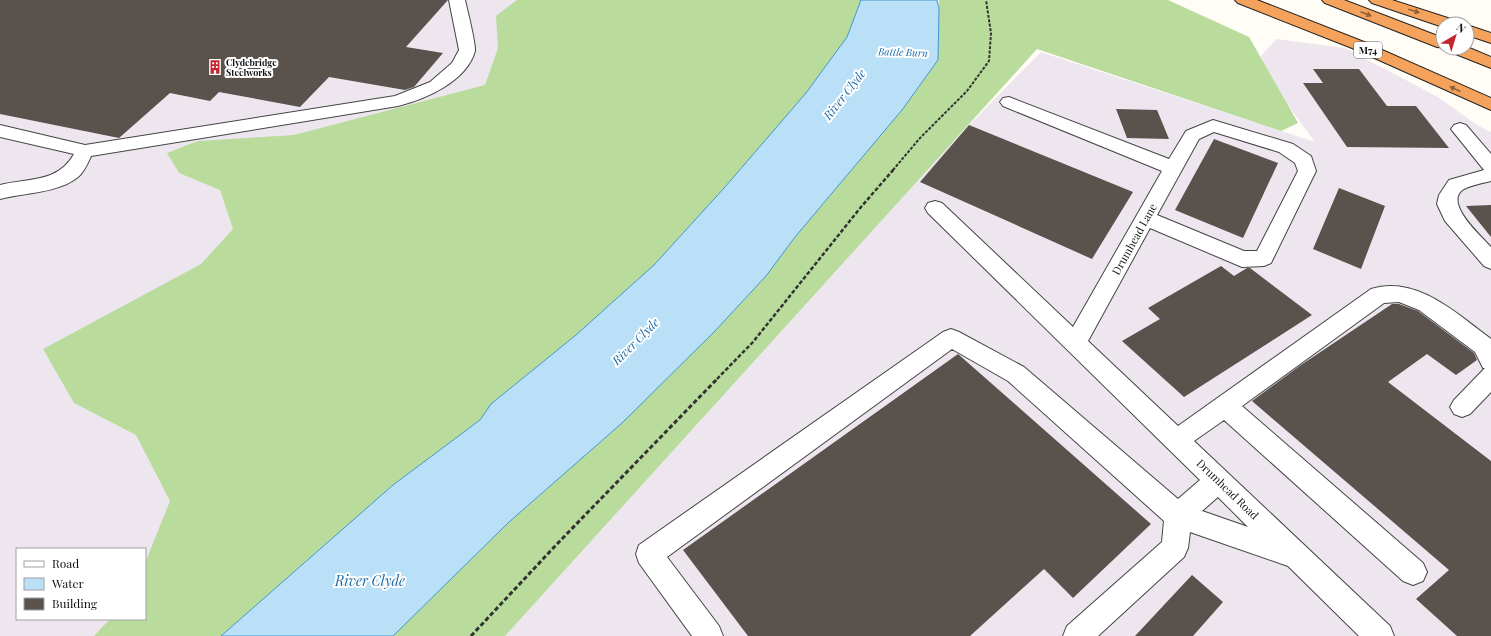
<svg xmlns="http://www.w3.org/2000/svg" width="1491" height="636" font-family="'Playfair Display',serif">
<rect width="100%" height="100%" fill="#fffdf5"/>
<path fill="#eee6ef" fill-rule="evenodd" d="M 0,0 L 848,0 L 202,636 L 0,636 ZM 17,549 L 145,549 L 145,619 L 17,619 Z
M 1276,39 L 1345,48 L 1438,97 L 1477,125 L 1491,132 L 1491,636 L 505,636 L 904,191 L 1041,52 L 1315,142 L 1256,62 Z"/>
<path fill="#b9dc9c" d="M 517,0 L 861,0 L 847,37 L 806,93 L 725,187 L 654,265 L 576,335 L 491,404 L 480,420 L 393,485 L 221,636 L 94,636 L 110,619 L 145,619 L 145,563 L 170,501 L 136,435 L 74,403 L 43,349 L 201,264 L 233,229 L 220,190 L 179,173 L 167,153 L 198,141 L 294,135 L 485,85 L 498,48 L 496,16 Z
M 939,0 L 1168,0 L 1249,37 L 1298,123 L 1281,131 L 1037,49 L 505,636 L 393,636 L 509,522 L 622,423 L 714,332 L 766,276 L 795,237 L 902,110 L 938,60 Z"/>
<path fill="#b9e0f7" stroke="#3f96cf" d="M 861,0 L 937,0 L 939,9 L 938,60 L 902,110 L 795,237 L 766,276 L 714,332 L 622,423 L 509,522 L 393,636 L 221,636 L 393,485 L 480,420 L 491,404 L 576,335 L 654,265 L 725,187 L 806,93 L 847,37 Z"/>
<path fill="#5a524d" d="M 0,0 L 448,0 L 406,47 L 443,53 L 414,87 L 405,90 L 329,77 L 300,107 L 219,92 L 210,101 L 170,93 L 119,138 L 0,114 Z
M 1313,69 L 1359,69 L 1387,106 L 1416,106 L 1449,148 L 1347,147 L 1303,83 L 1323,83 Z
M 1116,109 L 1157,110 L 1169,139 L 1127,138 Z
M 969,125 L 1133,192 L 1092,259 L 920,182 Z
M 1214,139 L 1278,163 L 1243,238 L 1175,210 Z
M 1339,188 L 1385,206 L 1361,269 L 1313,249 Z
M 1491,205 L 1491,237 L 1466,206 Z
M 1221,266 L 1234,276 L 1247,268 L 1250,268 L 1312,315 L 1184,397 L 1122,341 L 1160,319 L 1148,308 Z
M 1392,304 L 1399,304 L 1418,311 L 1474,353 L 1477,360 L 1456,375 L 1427,354 L 1388,382 L 1491,461 L 1491,636 L 1457,636 L 1416,599 L 1449,570 L 1252,401 L 1301,365 Z
M 958,354 L 1151,524 L 1073,598 L 1044,569 L 970,636 L 748,636 L 683,550 Z
M 1192,575 L 1223,602 L 1193,636 L 1135,636 Z"/>
<g fill="none" stroke-linecap="round" stroke-linejoin="round">
<defs>
<path id="minor" d="M 449,0 L 465,0 C 467,9 476,44 475,51 C 467,81 426,99 398,106 L 91,156 C 88,163 84,172 78,177 C 59,193 23,193 0,199 L 0,185 C 28,178 58,183 74,154 L 0,137 L 0,125 L 85,145 L 395,96 L 430,82 L 452,63 L 459,50 Z
M 1009,97 L 1169,159 L 1186,131 L 1213,120 L 1293,144 L 1311,156 L 1316,171 L 1271,263 L 1264,266 L 1242,267 L 1150,228 L 1088,341 L 1178,426 L 1371,289 C 1417,275 1457,314 1491,339 L 1491,392 L 1470,414 L 1462,417 L 1454,414 L 1450,407 L 1454,400 L 1485,368 L 1483,368 L 1475,352 L 1419,310 L 1399,302 L 1384,303 L 1242,406 L 1423,563 L 1427,572 L 1423,581 L 1413,585 L 1403,581 L 1224,420 L 1194,441 L 1390,626 L 1394,636 L 1359,636 L 1288,566 L 1190,532 L 1188,548 L 1184,557 L 1098,636 L 1063,636 L 1067,626 L 1162,542 L 1164,521 L 1008,381 L 952,349 L 667,557 L 719,626 L 723,636 L 692,636 L 639,563 L 636,554 L 639,545 L 943,332 L 951,329 L 959,332 L 1024,367 L 1178,499 L 1200,480 L 928,213 L 925,208 L 928,203 L 935,201 L 942,203 L 1073,327 L 1162,171 L 1003,106 L 1000,102 L 1003,98 ZM 1214,132 L 1279,152 L 1295,163 L 1298,171 L 1257,251 L 1244,251 L 1157,215 L 1199,139 ZM 1218,497 L 1248,527 L 1202,511 Z
M 1460,123 L 1466,125 L 1491,154 L 1491,181 C 1483,183 1472,185 1464,189 C 1442,202 1482,237 1491,247 L 1491,269 L 1484,266 L 1445,221 L 1437,204 L 1439,195 L 1449,180 L 1484,170 L 1451,129 L 1454,125 Z"/>
<path id="highway" d="M 1235,0 L 1257,0 L 1364,42 L 1491,98 L 1491,110 L 1352,48 L 1238,3 Z
M 1322,0 L 1344,0 L 1443,38 L 1443,48 L 1467,47 L 1491,57 L 1491,68 L 1448,51 L 1446,48 L 1437,47 L 1325,3 Z
M 1369,0 L 1392,0 L 1457,21 L 1459,24 L 1443,24 L 1443,27 L 1372,3 Z
M 1467,25 L 1491,33 L 1491,43 L 1467,35 Z"/>
</defs>
<use href="#minor" stroke="#444" stroke-width="2"/>
<use href="#highway" stroke="#222" stroke-width="2"/>
<path stroke="#333" stroke-width="2" stroke-dasharray="3 1.5" stroke-linecap="butt" d="M 893,170 L 920,138 L 967,91 L 989,61 L 991,33 L 986,0"/>
<path stroke="#333" stroke-width="2.5" stroke-dasharray="4 2" stroke-linecap="butt" d="M 717,379 L 753,342 L 861,207 L 894,169"/>
<path stroke="#333" stroke-width="3" stroke-dasharray="4.5 2.5" stroke-linecap="butt" d="M 471,636 L 557,544 L 718,378"/>
<use href="#minor" fill="#fff" fill-rule="evenodd"/>
<use href="#highway" fill="#f5a25d" fill-rule="evenodd"/>
</g>
<defs><path id="oneway-solid" d="M-6-.8H1V-3.2L6.5 0L1 3.2V.8H-6Z"/></defs>
<g fill="#8e613b">
<use href="#oneway-solid" transform="translate(1414 11) rotate(17)"/>
<use href="#oneway-solid" transform="translate(1366 14) rotate(21)"/>
<use href="#oneway-solid" transform="translate(1455 89) rotate(-156)"/>
</g>
<defs>
<symbol id="building-bare" viewBox="-9 -9 18 18"><path d="M-4-6H4V6H1V3H-1V6H-4ZM-2.5-4.3h1.7v1.8h-1.7ZM.8-4.3h1.7v1.8H.8ZM-2.5-1h1.7V.8h-1.7ZM.8-1h1.7V.8H.8Z" fill="#c4262e" stroke="#fff" stroke-width="2.5" paint-order="stroke"/></symbol>
</defs>
<g fill-rule="evenodd">
<use href="#building-bare" x="205" y="57" width="20" height="20"/>
</g>
<g text-anchor="middle" dominant-baseline="central" stroke-width="4" stroke-linejoin="round" paint-order="stroke">
<g font-size="9" font-weight="bold" fill="#111" stroke="#fff" text-anchor="start">
<text x="226" y="62">Clydebridge<tspan x="226" dy="10">Steelworks</tspan></text>
</g>
<rect fill="#fff" stroke="#585858" stroke-width="1" x="1354" y="42" width="28" height="16" rx="3"/>
<g font-size="10" font-weight="bold" fill="#111">
<text x="1368" y="50">M74</text>
</g>
<g font-size="10" font-style="italic" fill="#1768a6" stroke="#fff">
<text transform="translate(903 52) rotate(2)">Battle Burn</text>
</g>
<g font-size="11" fill="#111" stroke="#fff">
<text transform="translate(1134 239) rotate(-61)">Drumhead Lane</text>
<text transform="translate(1228 489) rotate(44)">Drumhead Road</text>
</g>
<g font-size="12" font-style="italic" fill="#1768a6" stroke="#fff">
<text transform="translate(844 94) rotate(-52)">River Clyde</text>
<text transform="translate(635 341) rotate(-45)">River Clyde</text>
</g>
<g font-size="14" font-style="italic" fill="#1768a6" stroke="#fff">
<text x="370" y="580">River Clyde</text>
</g>
</g>
<rect x="16" y="548" width="130" height="72" fill="#ffffff" stroke="#a0a0a0"/>
<rect x="24" y="561" width="20" height="6" fill="#ffffff" stroke="#a0a0a0"/>
<text x="52" y="568" font-size="12" fill="#111111">Road</text>
<rect x="24" y="578" width="20" height="12" fill="#b9e0f7" stroke="#a0a0a0"/>
<text x="52" y="588" font-size="12" fill="#111111">Water</text>
<rect x="24" y="598" width="20" height="12" fill="#5a524d" stroke="#a0a0a0"/>
<text x="52" y="608" font-size="12" fill="#111111">Building</text>
<g transform="translate(1455 36) rotate(38)"><circle r="19" fill="#ffffff" stroke="#a0a0a0"/>
<path d="M0-3L7 15L0 10L-7 15Z" fill="#c4262e"/>
<text y="-6" font-size="11" font-weight="bold" text-anchor="middle" fill="#111111">N</text>
</g>
</svg>
